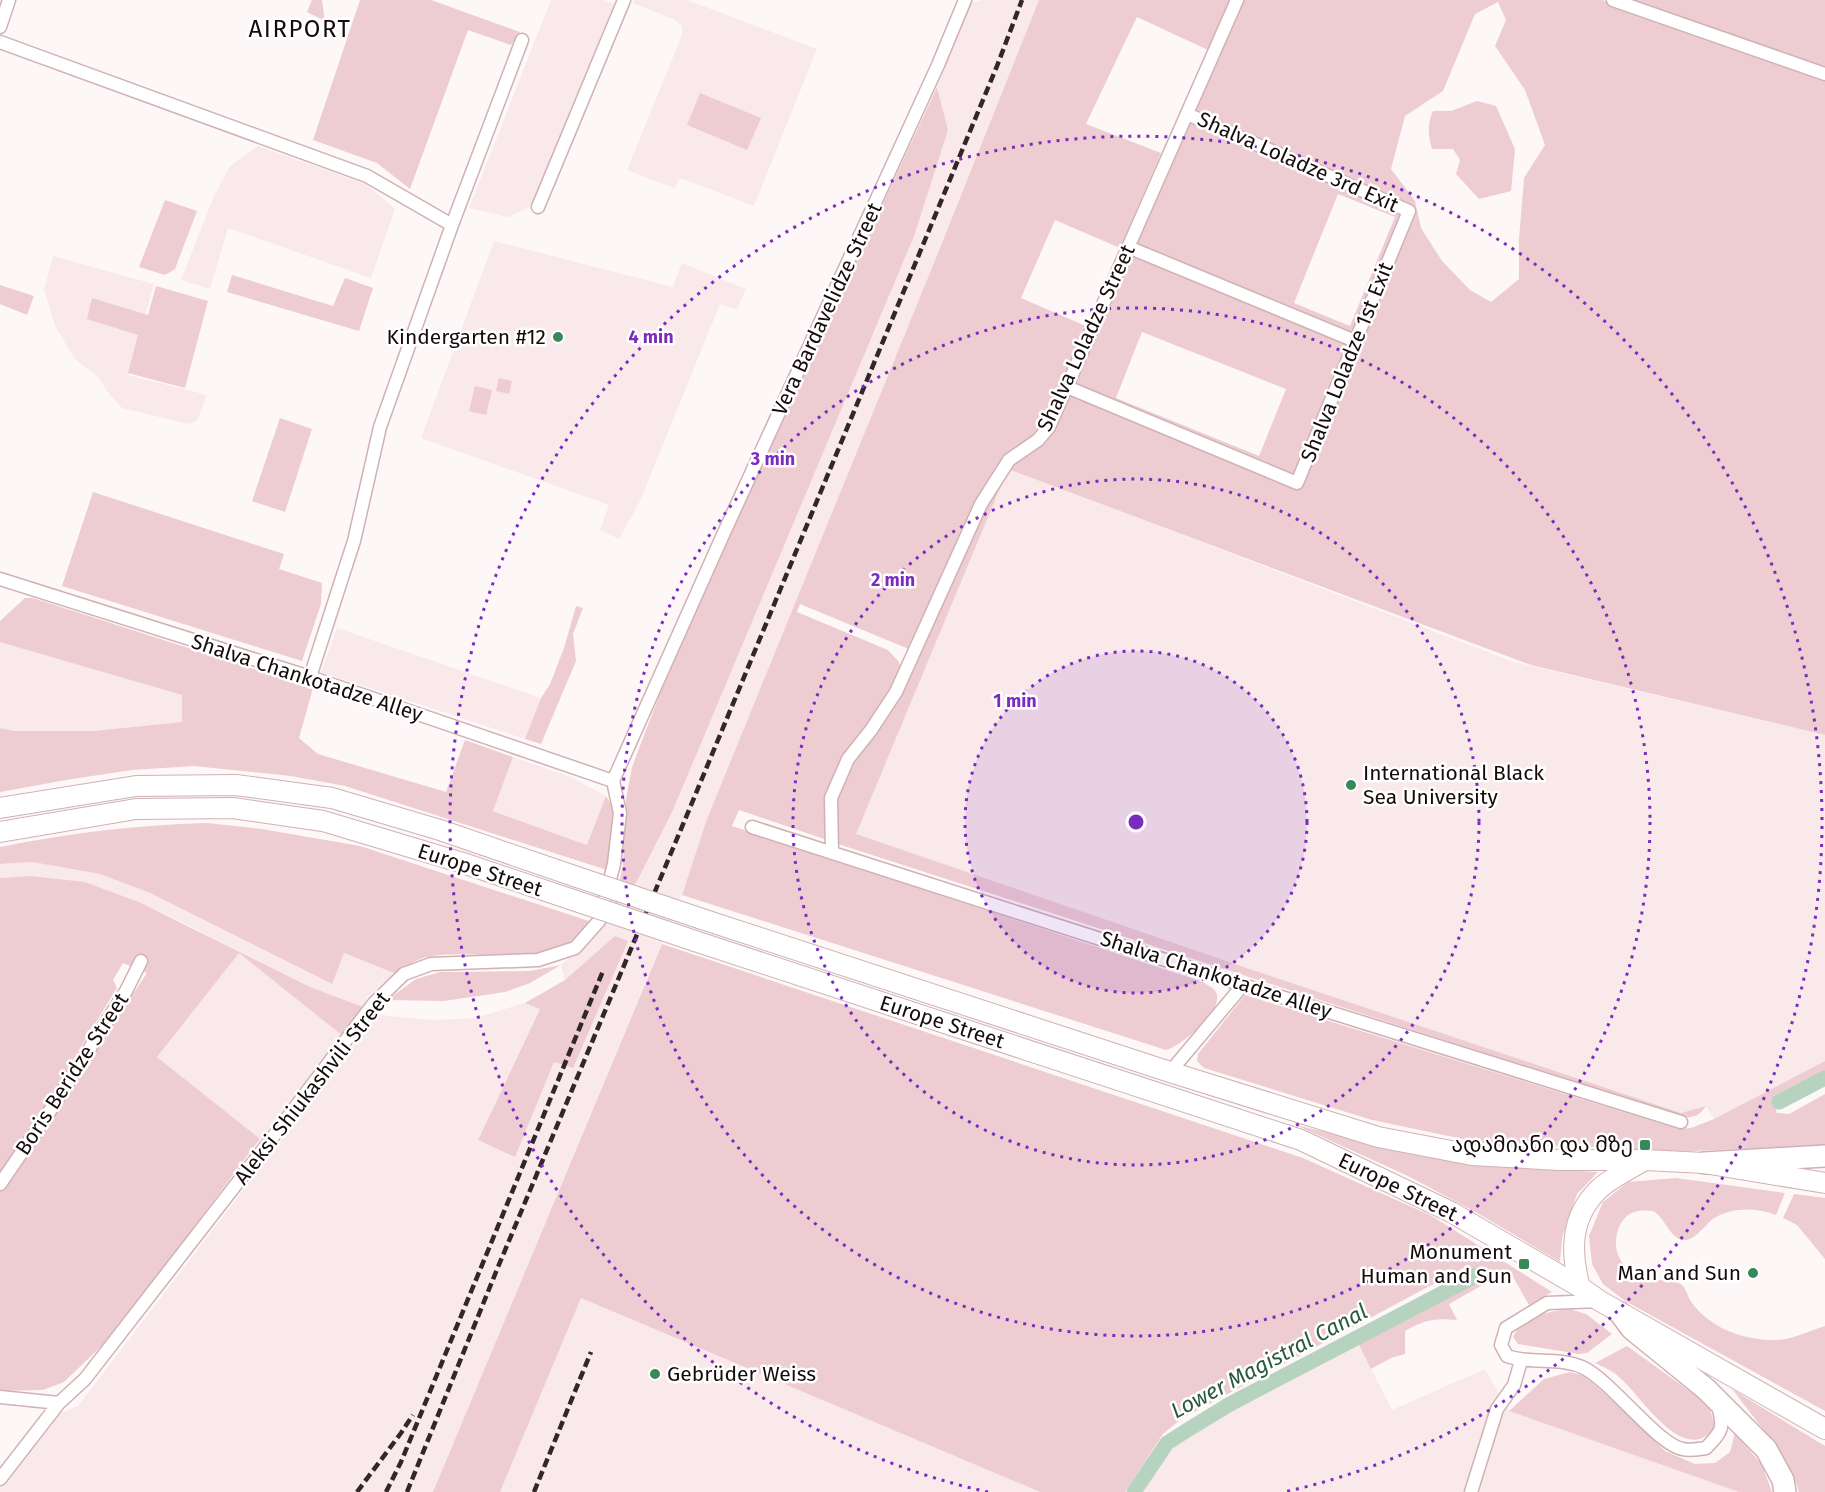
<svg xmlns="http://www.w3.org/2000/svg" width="1825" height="1492" font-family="'Fira Sans','Noto Sans Georgian',sans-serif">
<rect width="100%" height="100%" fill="#fef7f8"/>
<path fill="#f9e9ea" d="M 551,0 L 604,0 L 614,4 L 531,206 L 509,217 L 469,208 Z
M 634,0 L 687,0 L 817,49 L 754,206 L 680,178 L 674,188 L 627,170 L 682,35 L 682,26 L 675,20 L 633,3 Z
M 982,0 L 1039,0 L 940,248 L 707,819 L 682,895 L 433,1492 L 0,1492 L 0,1488 L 56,1415 L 78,1406 L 377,1015 L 433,1020 L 475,1018 L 525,1003 L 540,1008 L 478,1140 L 515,1156 L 554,1061 L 572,1068 L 615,936 L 565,980 L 561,965 L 595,935 L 613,909 L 673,810 L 948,130 L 937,87 L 971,3 Z
M 258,146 L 366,184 L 395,209 L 371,278 L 228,228 L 210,289 L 181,280 L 214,196 L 230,166 Z
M 494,241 L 673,287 L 682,263 L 746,289 L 737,310 L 720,304 L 640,501 L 619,539 L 600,530 L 609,505 L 421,438 Z
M 53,256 L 154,284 L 128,375 L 207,395 L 197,421 L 188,424 L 122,408 L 107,391 L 98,377 L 75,359 L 56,328 L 44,290 Z
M 1008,468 L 1514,662 L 1825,735 L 1825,1061 L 1714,1119 L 1706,1106 L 1681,1113 L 1247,968 L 855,834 Z
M 337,628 L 541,698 L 525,739 L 321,672 Z
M 0,641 L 182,695 L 182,722 L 93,731 L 14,731 L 0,728 Z
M 513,757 L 571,777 L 606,796 L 588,845 L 493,811 Z
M 32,862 L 100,874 L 150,893 L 331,984 L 344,953 L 394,973 L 368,996 L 363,1007 L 310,987 L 243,955 L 343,1036 L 260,1139 L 157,1057 L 239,953 L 192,927 L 141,903 L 30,876 L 0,878 L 0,864 Z
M 581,1298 L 1040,1492 L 500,1492 Z
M 1358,1343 L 1392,1410 L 1485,1369 L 1509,1411 L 1739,1492 L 1143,1492 L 1173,1446 L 1209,1422 Z"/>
<path fill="#edcdd1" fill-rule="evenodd" d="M 312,0 L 322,0 L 325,21 L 307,12 Z
M 360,0 L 431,0 L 520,32 L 511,45 L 468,30 L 410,189 L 377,163 L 313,140 Z
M 1039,0 L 1230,0 L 1208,50 L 1137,17 L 1086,124 L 1161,153 L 1120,248 L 1055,220 L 1021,298 L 1088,327 L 1046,425 L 1033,439 L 1009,454 L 911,650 L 800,604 L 797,612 L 888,650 L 899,662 L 901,669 L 892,690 L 846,758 L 827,840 L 739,810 L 732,826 L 1203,982 C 1209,986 1216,989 1217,995 C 1221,1013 1181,1046 1166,1050 L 682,895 L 707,819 L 940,248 Z
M 1242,0 L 1602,0 L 1825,80 L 1825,735 L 1531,665 L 1008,469 L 856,834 L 1247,968 L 1681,1113 L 1706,1106 C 1699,1117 1691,1119 1678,1116 L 835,843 L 833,814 L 838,792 L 852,761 L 878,729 L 985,509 L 1009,465 L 1038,444 L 1068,390 L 1298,486 L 1413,208 L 1193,112 ZM 1498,2 L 1506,20 L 1495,46 L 1525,90 L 1545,145 L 1524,178 L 1519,239 L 1519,279 L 1491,302 L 1470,290 L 1442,261 L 1421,228 L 1415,201 L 1391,169 L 1405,116 L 1443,91 L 1475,14 Z
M 1623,0 L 1825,0 L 1825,66 Z
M 937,87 L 948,130 L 914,236 L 673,810 L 637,881 L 613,909 L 623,866 L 626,799 L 632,767 L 678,646 Z
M 700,93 L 761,118 L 747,150 L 687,125 Z
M 1477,101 L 1496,106 L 1515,149 L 1511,191 L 1479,199 L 1456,174 L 1460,160 L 1453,149 L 1432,149 C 1428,135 1427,124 1433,111 L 1451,111 Z
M 1189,118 L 1402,214 L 1352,336 L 1132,246 ZM 1338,194 L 1395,217 L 1350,326 L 1294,303 Z
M 165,200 L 197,211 L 175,269 L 165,275 L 139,267 Z
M 1131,252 L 1348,343 L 1294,477 L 1073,386 ZM 1142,332 L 1286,389 L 1259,456 L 1116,398 Z
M 232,275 L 333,306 L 345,278 L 373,288 L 359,331 L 227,292 Z
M 0,285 L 34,296 L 27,315 L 0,304 Z
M 156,286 L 208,301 L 185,388 L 128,373 L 138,335 L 87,319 L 92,298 L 148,315 Z
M 499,378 L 512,381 L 509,394 L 496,391 Z
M 475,386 L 492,390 L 486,415 L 469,411 Z
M 280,418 L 312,429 L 285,512 L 252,501 Z
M 93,492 L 284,554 L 279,569 L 322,583 L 321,604 L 302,661 L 62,586 Z
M 25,598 L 33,598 L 313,688 L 299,738 L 318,754 L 446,792 L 465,740 L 513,757 L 493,811 L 587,845 L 606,796 L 615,811 L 607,870 L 345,786 L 291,776 L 194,766 L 132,770 L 72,779 L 0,792 L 0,728 L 14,731 L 93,731 L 182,722 L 182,695 L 0,642 L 0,621 Z
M 576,606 L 583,608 L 573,634 L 576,661 L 541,744 L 525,739 L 541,698 L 550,684 L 564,648 Z
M 207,823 L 262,829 L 360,846 L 592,922 C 549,976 484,946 427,957 C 416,959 404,968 394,973 L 344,953 L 332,984 L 150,893 L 100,874 L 32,862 L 0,864 L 0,847 C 69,833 137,825 207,823 Z
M 30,876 L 85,882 L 141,903 L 310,987 L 363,1007 L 343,1036 L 239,953 L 157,1057 L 260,1139 L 111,1337 L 64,1382 L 43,1390 L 0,1391 L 0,1191 L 147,973 L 123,963 L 113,980 L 117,988 L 72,1061 L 67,1072 L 0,1172 L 0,878 Z
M 615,936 L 628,941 L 573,1068 L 554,1062 L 515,1157 L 478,1140 L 540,1009 L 525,1003 L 565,980 Z
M 662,944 L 1303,1158 L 1432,1216 L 1552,1292 L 1529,1305 L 1509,1270 L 1449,1304 L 1457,1320 C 1435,1318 1424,1320 1405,1331 L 1405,1354 L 1391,1358 L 1371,1369 L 1358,1343 L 1478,1280 L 1469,1265 L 1181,1419 L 1163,1434 L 1125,1492 L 1040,1492 L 581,1298 L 500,1492 L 433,1492 Z
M 561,965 L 530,983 L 505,992 L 444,1001 L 387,1000 L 416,979 L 440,972 L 530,971 Z
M 1245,995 L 1678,1129 L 1691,1128 L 1714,1119 L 1825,1061 L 1825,1073 L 1773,1101 L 1777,1113 L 1789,1114 L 1825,1094 L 1825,1145 L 1671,1152 L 1578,1146 L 1501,1147 L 1372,1120 L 1204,1068 L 1197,1061 L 1198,1054 Z
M 1296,1125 L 1418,1154 L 1496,1167 L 1598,1172 L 1577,1194 L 1562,1238 L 1560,1262 L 1479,1214 L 1410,1177 Z
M 1676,1178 L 1785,1193 L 1776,1215 C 1757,1207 1730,1207 1713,1219 C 1704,1226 1695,1241 1683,1240 C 1669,1238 1665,1217 1653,1211 C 1644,1210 1634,1210 1627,1216 C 1618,1224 1616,1234 1616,1245 C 1617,1263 1632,1275 1648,1279 C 1659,1282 1674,1277 1683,1286 C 1687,1291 1688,1298 1692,1303 C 1696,1308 1702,1315 1708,1319 C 1728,1335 1760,1343 1786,1339 C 1799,1336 1812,1330 1825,1326 L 1825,1411 L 1625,1301 L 1603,1284 L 1592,1264 L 1589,1236 L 1603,1202 L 1628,1182 Z
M 1794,1194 L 1825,1198 L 1825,1259 L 1797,1225 L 1783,1218 Z
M 1569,1309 L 1586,1314 L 1612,1334 L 1587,1353 L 1579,1354 L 1518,1344 L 1513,1337 C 1522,1317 1549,1311 1569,1309 Z
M 1627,1346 L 1709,1405 L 1715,1427 C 1684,1469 1642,1396 1619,1377 C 1613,1371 1603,1367 1595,1363 Z
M 1570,1372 L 1584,1376 L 1620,1406 L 1665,1451 L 1695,1464 L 1715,1463 L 1730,1452 L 1735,1433 L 1762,1465 L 1772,1492 L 1739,1492 L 1509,1411 L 1544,1379 Z
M 1732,1389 L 1825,1446 L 1825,1492 L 1799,1492 C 1792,1463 1751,1414 1732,1389 Z"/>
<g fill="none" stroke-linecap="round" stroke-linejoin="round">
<path stroke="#b6d3bf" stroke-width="15" d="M 1779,1102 L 1825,1078
M 1134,1492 L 1167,1443 L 1189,1429 L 1230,1404 L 1477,1275"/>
<defs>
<path id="minor" d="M 1613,0 L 1825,74
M 0,27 L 9,0
M 0,42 L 367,176 L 452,225
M 538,207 L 624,0
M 1128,247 L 1355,341
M 1067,387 L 1297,483 L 1409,211 L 1187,114
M 0,579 L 310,677 L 613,781
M 310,677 L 354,541 L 380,427 L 452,225 L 522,40
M 613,781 L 722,537 L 938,65 L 965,0
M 752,827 L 1243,985 L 1681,1122
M 832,853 L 831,798 L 848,759 L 871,730 L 896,692 L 981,504 L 1009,460 L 1038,440 L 1049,427 L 1237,0
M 1170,1072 L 1243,985
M 0,1184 L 46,1117 L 126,991 L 141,961
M 1600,1301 L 1547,1303 L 1506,1328 L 1501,1345 L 1507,1356 C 1532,1365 1559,1356 1584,1368 C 1612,1382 1659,1446 1683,1449 C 1690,1451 1699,1449 1706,1448 C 1723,1430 1724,1429 1718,1405
M 0,1397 L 59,1403
M 0,1479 L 59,1403 L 85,1379 L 269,1142 L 374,1003 L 404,974 L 431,964 L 538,960 L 575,948 L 599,921 L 614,864 L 620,813 L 613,781
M 1471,1492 L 1497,1409 L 1514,1385 L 1521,1361"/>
<path id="primary" d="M 0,808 L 136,786 L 236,785 L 332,798 L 440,830 L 577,877
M 0,832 L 136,809 L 233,808 L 323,821 L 463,863 L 570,899
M 702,919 L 1170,1072 L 1378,1137 L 1472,1155 L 1559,1160 L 1645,1160 L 1704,1163 L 1825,1183
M 695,941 L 1301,1140 L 1451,1212 L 1580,1287 L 1600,1301 L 1825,1429
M 1580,1287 C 1570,1252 1570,1217 1599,1189 C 1611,1178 1628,1170 1643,1161"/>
<path id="trunk" d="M 1704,1163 L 1825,1156
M 1620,1313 L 1632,1329 L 1706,1389 L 1766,1449 L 1783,1480 L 1785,1492"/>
</defs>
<use href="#minor" stroke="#d0b1b4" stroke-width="15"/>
<use href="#primary" stroke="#d0b1b4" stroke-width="22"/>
<use href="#trunk" stroke="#d0b1b4" stroke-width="24"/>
<use href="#minor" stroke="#fff" stroke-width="12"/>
<use href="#primary" stroke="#fff" stroke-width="20"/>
<use href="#trunk" stroke="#fff" stroke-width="21"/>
<path stroke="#312728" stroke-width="4.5" stroke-dasharray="9 4.5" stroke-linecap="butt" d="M 357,1492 L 401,1433 L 413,1415
M 386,1492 L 401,1462 L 603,971
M 407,1492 L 498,1267 L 689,810 L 997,66 L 1022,0
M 534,1492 L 591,1352"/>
<defs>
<path id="primary-bridge" d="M 577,877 L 702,919
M 570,899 L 695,941"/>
</defs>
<use href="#primary-bridge" stroke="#d0b1b4" stroke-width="22" stroke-linecap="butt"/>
<use href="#primary-bridge" stroke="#fff" stroke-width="20"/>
</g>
<circle cx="1136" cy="822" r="171" fill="#7b2cbf" fill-opacity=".12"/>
<g fill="none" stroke="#7b2cbf" stroke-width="3" stroke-dasharray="3 6">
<circle cx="1136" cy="822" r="171"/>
<circle cx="1136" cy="822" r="343"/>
<circle cx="1136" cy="822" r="514"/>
<path d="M988 1492A686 686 0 1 1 1284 1492"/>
</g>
<g fill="#38895a" stroke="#fff" stroke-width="2">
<circle cx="558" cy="337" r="6"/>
<circle cx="1351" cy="785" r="6"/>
<rect x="1639" y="1139" width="12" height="12" rx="3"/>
<rect x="1518" y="1258" width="12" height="12" rx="3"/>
<circle cx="1753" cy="1273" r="6"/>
<circle cx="655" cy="1374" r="6"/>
</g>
<g text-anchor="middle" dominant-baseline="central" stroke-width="5" stroke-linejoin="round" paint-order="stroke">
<g font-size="21" fill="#150b0c" stroke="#fff">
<text transform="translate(1298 162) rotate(24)">Shalva Loladze 3rd Exit</text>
<text transform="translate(827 309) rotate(-65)">Vera Bardavelidze Street</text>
<text transform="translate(1086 338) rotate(-65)">Shalva Loladze Street</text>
<text transform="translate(1347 362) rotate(-68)">Shalva Loladze 1st Exit</text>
<text transform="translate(307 678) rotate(18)">Shalva Chankotadze Alley</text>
<text transform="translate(480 870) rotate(18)">Europe Street</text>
<text transform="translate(1216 975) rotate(18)">Shalva Chankotadze Alley</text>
<text transform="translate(942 1022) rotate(18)">Europe Street</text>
<text transform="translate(72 1074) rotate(-57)">Boris Beridze Street</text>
<text transform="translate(312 1088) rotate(-52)">Aleksi Shiukashvili Street</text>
<text transform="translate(1398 1187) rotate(26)">Europe Street</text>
</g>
<g font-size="21" fill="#150b0c" stroke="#fff" text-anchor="end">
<text x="546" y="337">Kindergarten #12</text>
<text x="1363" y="773" text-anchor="start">International Black<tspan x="1363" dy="24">Sea University</tspan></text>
<text x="1633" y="1145">ადამიანი და მზე</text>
<text x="1512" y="1252">Monument<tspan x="1512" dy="24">Human and Sun</tspan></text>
<text x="1741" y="1273">Man and Sun</text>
<text x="667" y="1374" text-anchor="start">Gebrüder Weiss</text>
</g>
<g font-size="22" font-style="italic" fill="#2a5a3d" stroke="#fff">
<text transform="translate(1269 1361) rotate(-28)">Lower Magistral Canal</text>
</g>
<g font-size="24" letter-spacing="1.5" fill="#150b0c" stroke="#fff">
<text x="300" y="29">AIRPORT</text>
</g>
</g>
<circle cx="1136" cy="822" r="9" fill="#7b2cbf" stroke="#fff" stroke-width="3"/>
<g font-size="18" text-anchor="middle" font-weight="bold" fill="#7b2cbf" stroke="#fff" stroke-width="5" stroke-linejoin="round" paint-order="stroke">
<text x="651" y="343">4 min</text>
<text x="773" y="465">3 min</text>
<text x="893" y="586">2 min</text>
<text x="1015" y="707">1 min</text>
</g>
</svg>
